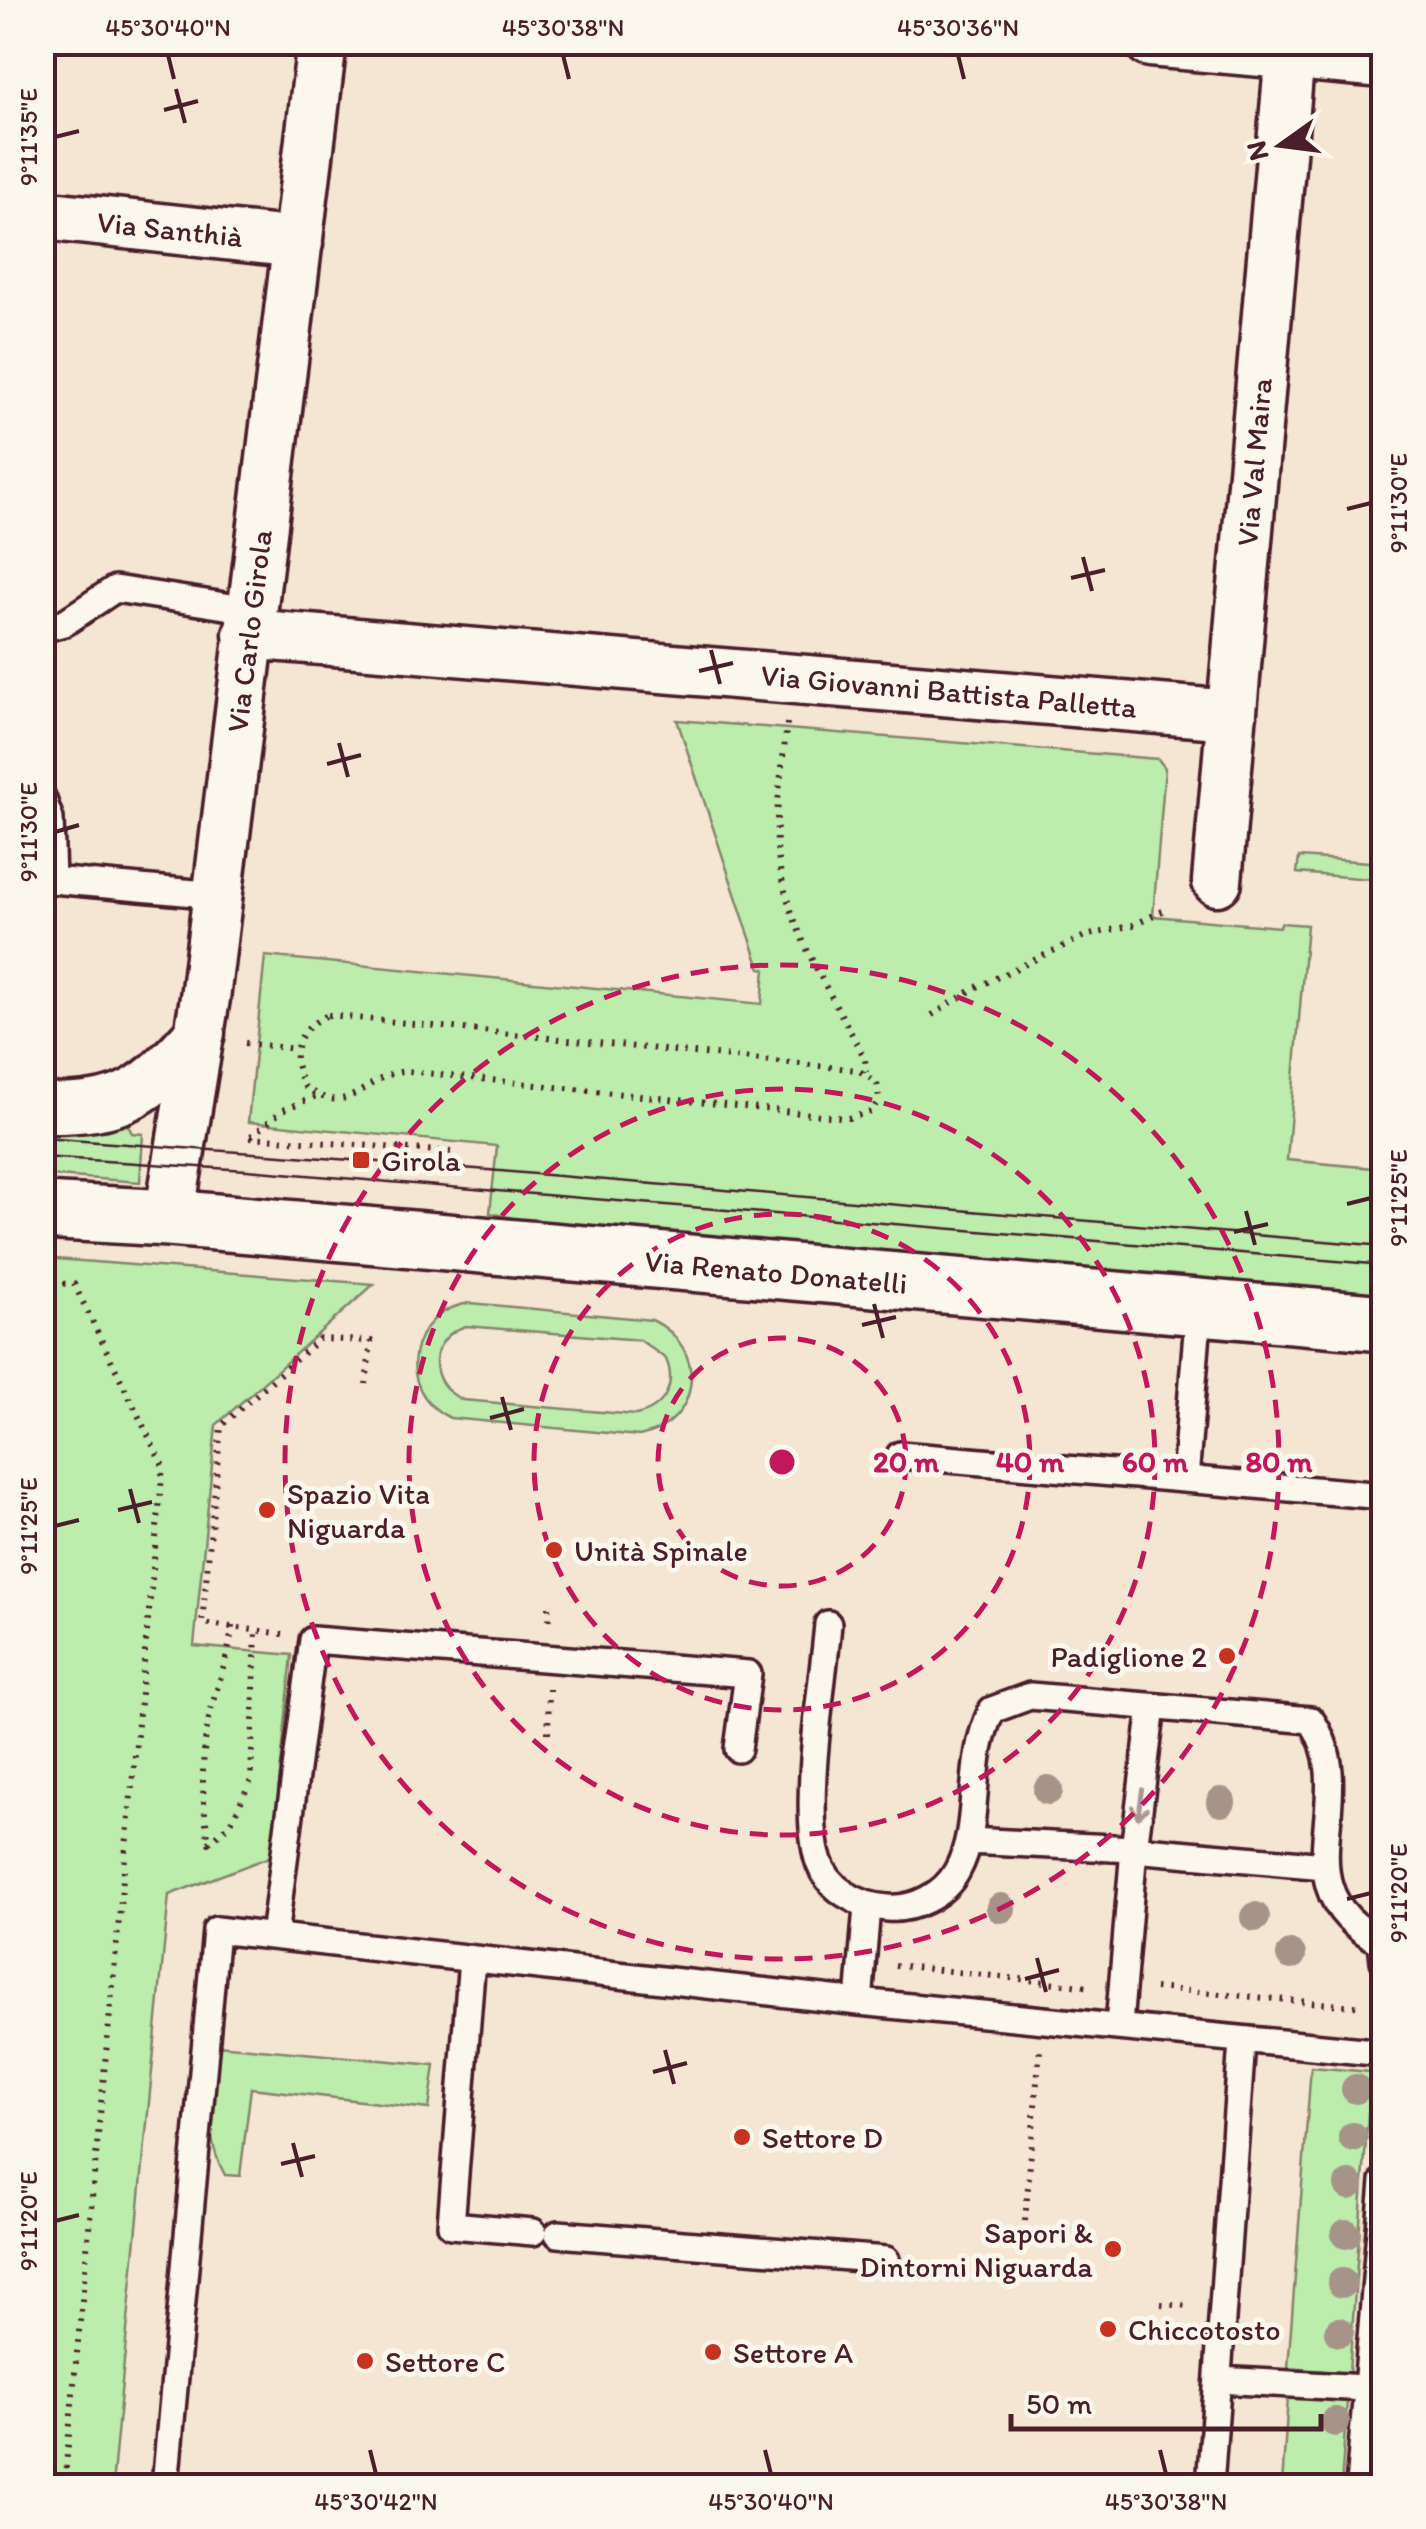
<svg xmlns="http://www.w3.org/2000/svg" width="1426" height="2529" font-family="Itim,sans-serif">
<rect width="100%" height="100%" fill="#f5e5d3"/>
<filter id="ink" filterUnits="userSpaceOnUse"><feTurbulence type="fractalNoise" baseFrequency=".01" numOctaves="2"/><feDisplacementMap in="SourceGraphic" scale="20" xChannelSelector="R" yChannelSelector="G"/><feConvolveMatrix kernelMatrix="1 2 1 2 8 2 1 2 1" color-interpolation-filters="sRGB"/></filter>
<g filter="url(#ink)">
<path fill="#bcedad" stroke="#83866c" stroke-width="2.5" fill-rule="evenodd" d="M 677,720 L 1158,759 L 1165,768 L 1153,916 L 1280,927 L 1281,923 L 1307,925 L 1287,1160 L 1383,1169 L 1383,1298 L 554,1227 L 490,1213 L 497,1146 L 248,1122 L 265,956 L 762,1004 L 765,969 L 760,968 Z
M 1299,857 L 1383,863 L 1383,880 L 1297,873 Z
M 124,1118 L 132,1133 L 143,1134 L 140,1182 L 43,1175 L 43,1125 Z
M 43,1258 L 374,1284 L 216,1425 L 194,1646 L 292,1655 L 272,1856 L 169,1895 L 112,2486 L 43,2486 Z
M 470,1303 L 652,1320 C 709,1347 702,1424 639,1436 L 450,1418 C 393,1391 408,1311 470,1303 ZM 466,1326 L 640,1340 L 666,1359 C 677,1385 664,1409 636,1415 L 463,1400 C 426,1384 427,1338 466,1326 Z
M 217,2045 L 435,2065 L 429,2109 L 251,2088 L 240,2176 L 225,2175 C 201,2134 213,2089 217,2045 Z
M 1311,2067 L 1371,2072 L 1349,2373 L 1288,2368 Z
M 1288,2397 L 1347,2402 L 1341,2486 L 1282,2486 Z
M 1379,2404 L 1383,2404 L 1383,2486 L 1373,2486 Z"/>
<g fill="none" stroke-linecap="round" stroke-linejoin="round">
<defs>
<path id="service" d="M 42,629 L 64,623 L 115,589 L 251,610
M 42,797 L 50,819 L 52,880 L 217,895
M 900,1455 L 1384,1496
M 1185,1479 L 1199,1308
M 828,1624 C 823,1683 802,1807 818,1859 C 827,1889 858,1906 887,1908 C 914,1910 944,1895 957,1871 C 983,1824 965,1764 992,1710 L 1030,1696 L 1311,1720 C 1365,1798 1273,1887 1382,1942 L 1384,1961
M 968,1841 L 1134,1849 L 1325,1866
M 274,1936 L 313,1640 L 748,1674 L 738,1749
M 472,1959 L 451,2225 L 533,2232
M 859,2002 L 867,1907
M 1119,2025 L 1134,1849 L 1152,1707
M 558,2234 L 886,2260
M 1218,2380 L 1384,2389
M 165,2486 L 216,1930 L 859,2002 L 1384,2053
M 1210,2486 L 1242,2042
M 1359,2486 L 1384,2181"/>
<path id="minor" d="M 1150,42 L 1384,63
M 42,215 L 298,243
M 248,634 L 1232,715
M 1217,881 L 1291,42
M 42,1109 C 125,1110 146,1093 200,1033
M 169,1218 L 205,998 L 322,42"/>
<path id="secondary" d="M 42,1211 L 169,1218 L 1384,1323"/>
</defs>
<use href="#service" stroke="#4a1f2b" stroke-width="32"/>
<use href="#minor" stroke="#4a1f2b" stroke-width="55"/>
<use href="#secondary" stroke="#4a1f2b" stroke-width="62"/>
<path stroke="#4a1f2b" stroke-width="6" stroke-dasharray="2.5 8" stroke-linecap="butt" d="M 595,42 L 600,43
M 787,723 C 783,763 775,807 777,846 C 783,924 831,992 865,1059 L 866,1072
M 328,1015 L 858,1070 L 877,1083 L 879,1098 L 872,1112 L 848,1118 L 406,1071 C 363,1075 351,1121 305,1087 C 287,1057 296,1029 328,1015 Z
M 932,1015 L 975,988 L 1085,936 L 1133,925 L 1169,908
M 245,1043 L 296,1049
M 251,1136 L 283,1110 L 316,1096
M 250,1137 L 451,1152
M 42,1283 L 74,1284 L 163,1466 L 64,2486
M 549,1607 L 549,1626
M 232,1626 C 229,1659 216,1687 209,1718 C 200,1761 202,1800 209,1843 L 231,1823 L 251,1780 L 256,1629
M 283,1634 L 202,1623 L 221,1426 L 319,1339 L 371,1341 L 366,1384
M 548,1733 L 549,1689
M 895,1965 L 1091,1987
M 1155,1988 L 1364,2007
M 1025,2221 L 1040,2048
M 1161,2304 L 1190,2306"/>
<use href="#service" stroke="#fbf7ec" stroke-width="25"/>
<use href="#minor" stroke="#fbf7ec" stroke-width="48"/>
<use href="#secondary" stroke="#fbf7ec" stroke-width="55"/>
<path stroke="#4a1f2b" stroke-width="2.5" d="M 42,1138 L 476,1169 L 1384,1246
M 42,1157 L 247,1170 L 1384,1265"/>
</g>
<g fill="#a69489">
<circle cx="1048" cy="1790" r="15"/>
<circle cx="1221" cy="1802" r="15"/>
<circle cx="1001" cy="1908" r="15"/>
<circle cx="1255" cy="1917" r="15"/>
<circle cx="1291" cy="1955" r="15"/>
<circle cx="1356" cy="2089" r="15"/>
<circle cx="1353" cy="2137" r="15"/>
<circle cx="1349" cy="2185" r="15"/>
<circle cx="1346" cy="2234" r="15"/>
<circle cx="1342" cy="2283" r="15"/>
<circle cx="1339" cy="2332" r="15"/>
<circle cx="1335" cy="2422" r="15"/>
</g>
<defs><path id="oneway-shaft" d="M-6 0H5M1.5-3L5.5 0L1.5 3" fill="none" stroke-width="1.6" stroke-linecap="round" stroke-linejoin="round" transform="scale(2.5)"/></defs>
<use stroke="#ab9695" href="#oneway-shaft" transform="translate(1140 1804) rotate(98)"/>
</g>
<path fill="none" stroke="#4a1f2b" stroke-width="4" d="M 168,55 L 174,79M 563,55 L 569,79M 958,55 L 964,79M 176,89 L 185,123M 164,110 L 198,101M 55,137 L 79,131M 1347,509 L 1371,503M 1083,557 L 1092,591M 1071,578 L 1105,570M 711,650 L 720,684M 699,671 L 733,663M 339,743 L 348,777M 327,764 L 361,755M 55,832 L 79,825M 1347,1204 L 1371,1198M 1246,1211 L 1255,1245M 1234,1232 L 1268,1224M 874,1304 L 883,1338M 862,1325 L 896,1317M 502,1397 L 511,1430M 490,1418 L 524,1409M 130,1489 L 139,1523M 118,1510 L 152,1502M 55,1526 L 79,1520M 1347,1899 L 1371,1893M 1037,1958 L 1046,1992M 1025,1979 L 1059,1970M 665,2050 L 674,2084M 653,2072 L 687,2063M 293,2143 L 302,2177M 281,2164 L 315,2156M 55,2221 L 79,2215M 370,2450 L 376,2474M 765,2450 L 771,2474M 1160,2450 L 1166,2474"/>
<g fill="none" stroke="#c2185b" stroke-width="5" stroke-dasharray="18 12">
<circle cx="782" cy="1462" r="124"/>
<circle cx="782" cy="1462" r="248"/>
<circle cx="782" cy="1462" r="373"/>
<circle cx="782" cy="1462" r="497"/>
</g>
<g fill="#c8321e" stroke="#fbf7ec" stroke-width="4">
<rect x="351" y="1150" width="20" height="20" rx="5"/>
<circle cx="267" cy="1510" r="10"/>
<circle cx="554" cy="1550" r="10"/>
<circle cx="1227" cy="1656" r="10"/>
<circle cx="742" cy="2137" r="10"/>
<circle cx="1113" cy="2249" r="10"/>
<circle cx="1108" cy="2329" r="10"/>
<circle cx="713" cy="2352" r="10"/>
<circle cx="365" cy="2361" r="10"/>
</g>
<g text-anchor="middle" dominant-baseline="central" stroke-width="10" stroke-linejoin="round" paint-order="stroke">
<g font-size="30" fill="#4a1f2b" stroke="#fbf7ec">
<text transform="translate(170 229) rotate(6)">Via Santhià</text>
<text transform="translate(1254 462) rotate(-85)">Via Val Maira</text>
<text transform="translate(249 631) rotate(-83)">Via Carlo Girola</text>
<text transform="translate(949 691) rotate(5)">Via Giovanni Battista Palletta</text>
<text transform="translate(776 1272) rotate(5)">Via Renato Donatelli</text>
</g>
<g font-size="30" fill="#4a1f2b" stroke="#fbf7ec" text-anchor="start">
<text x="381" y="1160">Girola</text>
<text x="287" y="1493">Spazio Vita<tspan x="287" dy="34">Niguarda</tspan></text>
<text x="574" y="1550">Unità Spinale</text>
<text x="1207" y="1656" text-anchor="end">Padiglione 2</text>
<text x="762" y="2137">Settore D</text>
<text x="1093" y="2232" text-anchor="end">Sapori &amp;<tspan x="1093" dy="34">Dintorni Niguarda</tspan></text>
<text x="1128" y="2329">Chiccotosto</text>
<text x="733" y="2352">Settore A</text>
<text x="385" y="2361">Settore C</text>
</g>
</g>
<circle cx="782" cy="1462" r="15" fill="#c2185b" stroke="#fbf7ec" stroke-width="5"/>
<g font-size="30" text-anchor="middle" font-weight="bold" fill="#c2185b" stroke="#fbf7ec" stroke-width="10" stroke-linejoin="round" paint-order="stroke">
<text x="906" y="1472">20 m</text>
<text x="1030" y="1472">40 m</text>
<text x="1155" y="1472">60 m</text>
<text x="1279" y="1472">80 m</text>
</g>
<rect width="1426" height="2529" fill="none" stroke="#fbf7ec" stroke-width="110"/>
<g transform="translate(1281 145) rotate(256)" stroke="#fbf7ec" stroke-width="8" paint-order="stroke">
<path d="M0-8L18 38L0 25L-18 38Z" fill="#4a1f2b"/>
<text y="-15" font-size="28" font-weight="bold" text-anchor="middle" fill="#4a1f2b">N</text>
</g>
<path d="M1011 2414v15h310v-15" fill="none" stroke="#4a1f2b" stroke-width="5"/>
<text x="1026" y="2414" font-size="30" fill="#4a1f2b" stroke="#fbf7ec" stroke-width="8" paint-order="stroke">50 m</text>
<rect x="55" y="55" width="1316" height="2419" fill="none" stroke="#4a1f2b" stroke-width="4"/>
<g font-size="25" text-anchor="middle" fill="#4a1f2b">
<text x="168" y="36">45°30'40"N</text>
<text x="563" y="36">45°30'38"N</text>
<text x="958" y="36">45°30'36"N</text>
<text transform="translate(28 137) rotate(-90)" y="9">9°11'35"E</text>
<text transform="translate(1398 503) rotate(-90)" y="9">9°11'30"E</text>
<text transform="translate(28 832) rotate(-90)" y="9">9°11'30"E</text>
<text transform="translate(1398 1198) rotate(-90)" y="9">9°11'25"E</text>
<text transform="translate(28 1526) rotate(-90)" y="9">9°11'25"E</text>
<text transform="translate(1398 1893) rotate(-90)" y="9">9°11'20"E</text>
<text transform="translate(28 2221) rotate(-90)" y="9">9°11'20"E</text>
<text x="376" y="2510">45°30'42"N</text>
<text x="771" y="2510">45°30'40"N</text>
<text x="1166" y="2510">45°30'38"N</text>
</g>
</svg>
